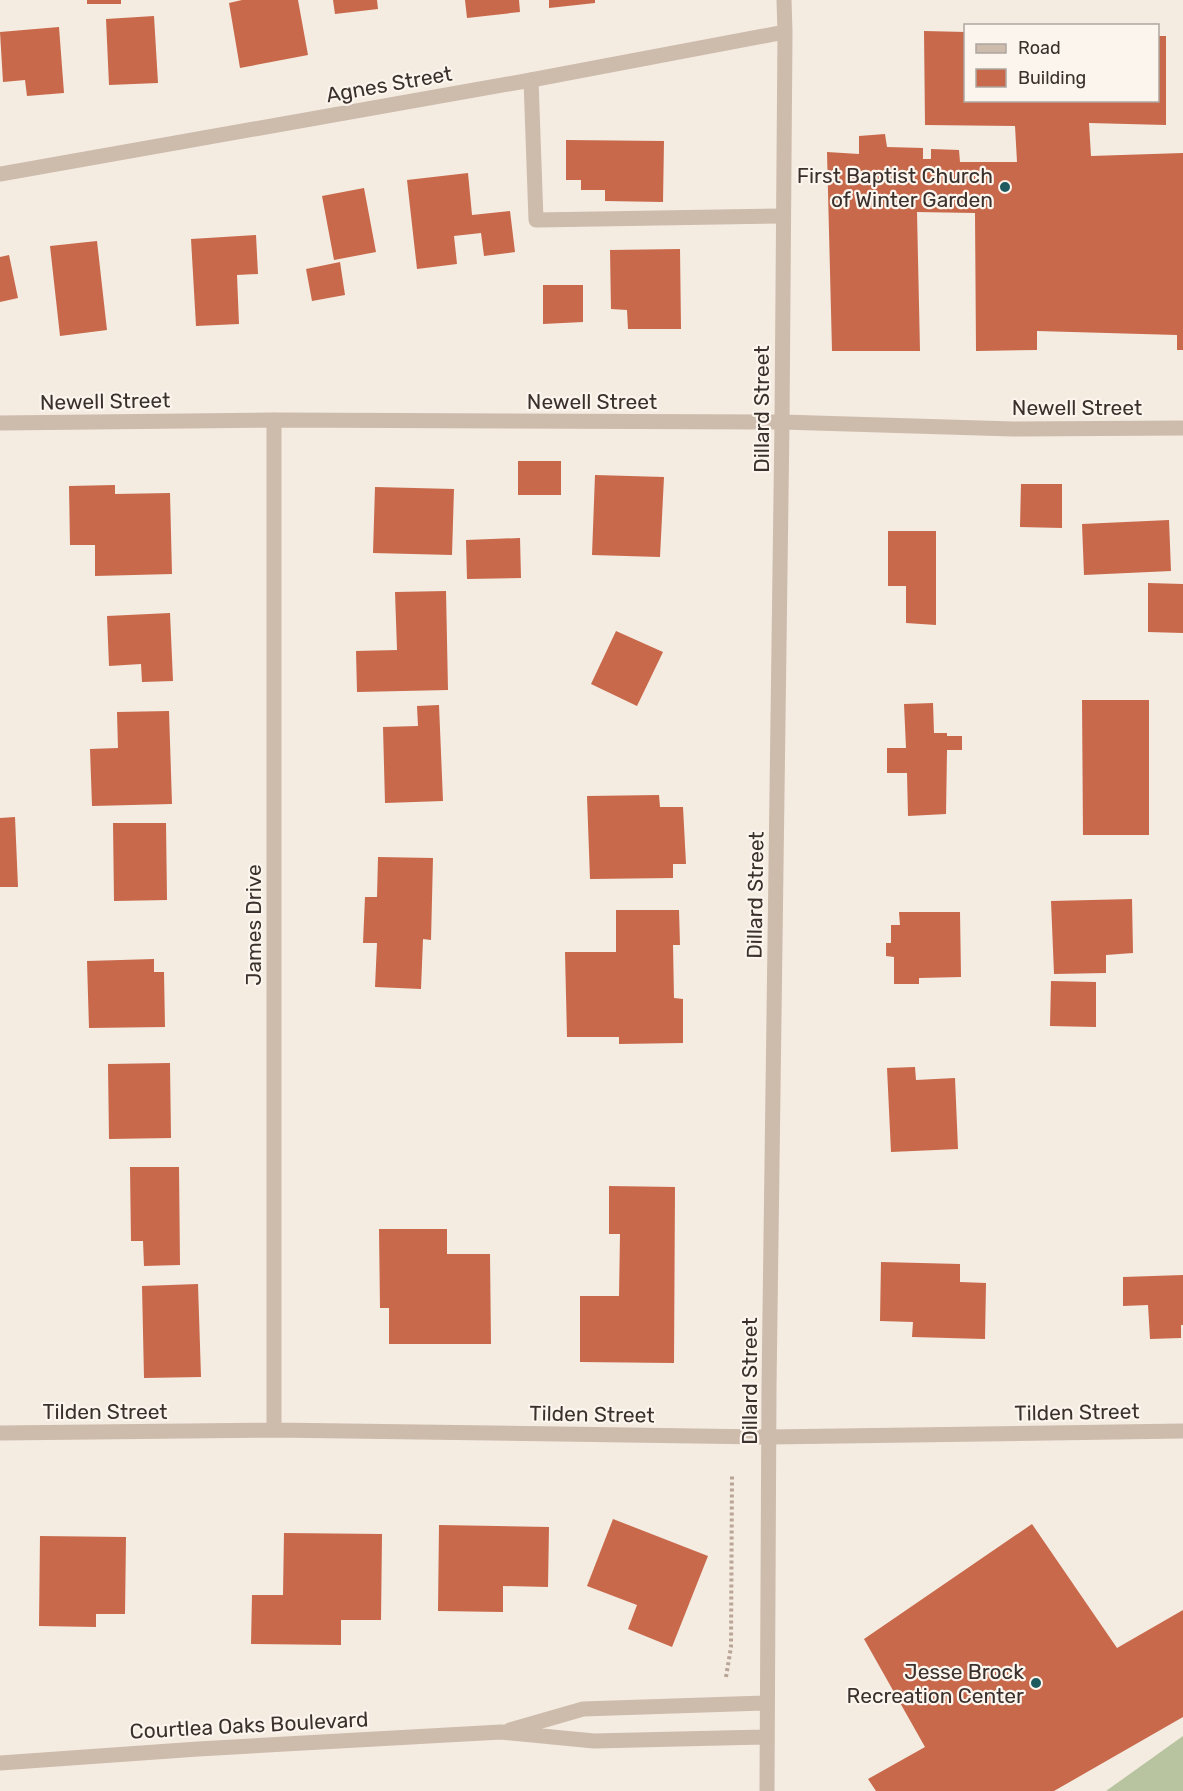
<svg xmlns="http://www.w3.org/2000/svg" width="1183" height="1791" font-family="Rubik,sans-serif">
<rect width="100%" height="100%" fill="#f4ebe1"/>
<path fill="#b8c4a0" d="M 1183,1736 L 1183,1791 L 1106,1791 Z"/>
<path fill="#c8694b" d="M 87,0 L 121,0 L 121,4 L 87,4 Z
M 242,0 L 298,0 L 308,55 L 240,68 L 229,3 Z
M 333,0 L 377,0 L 378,9 L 335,14 Z
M 465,0 L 519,0 L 520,12 L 467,18 Z
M 549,0 L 595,0 L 595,3 L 549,8 Z
M 154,16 L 158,83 L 109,85 L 106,19 Z
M 59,27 L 64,93 L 27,96 L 25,80 L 3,82 L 0,32 Z
M 924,31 L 966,32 L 966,100 L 1158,100 L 1158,36 L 1166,36 L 1166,125 L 1089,123 L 1091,156 L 1183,153 L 1183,350 L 1177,350 L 1177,335 L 1037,331 L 1037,350 L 976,351 L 975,213 L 917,212 L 920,351 L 832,351 L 827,152 L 859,154 L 859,136 L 885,134 L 887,147 L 923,148 L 923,159 L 931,159 L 931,149 L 959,150 L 960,162 L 1017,162 L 1015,126 L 925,125 Z
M 566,140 L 664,141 L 663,202 L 605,201 L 605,190 L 581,190 L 581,180 L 566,180 Z
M 468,173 L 472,215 L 510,211 L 515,252 L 484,256 L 481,233 L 454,236 L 457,264 L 417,269 L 407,180 Z
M 364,188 L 376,252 L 334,260 L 322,196 Z
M 256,235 L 258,274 L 237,275 L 239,324 L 196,326 L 191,239 Z
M 97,241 L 107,330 L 60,336 L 50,246 Z
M 680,249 L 681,329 L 628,329 L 627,310 L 611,309 L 610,250 Z
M 9,255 L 18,298 L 0,302 L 0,257 Z
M 340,262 L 345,295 L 312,301 L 306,269 Z
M 543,285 L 583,285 L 583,322 L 543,324 Z
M 518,461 L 561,461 L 561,495 L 518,495 Z
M 595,475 L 664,477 L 660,557 L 592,555 Z
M 1021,484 L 1062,484 L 1062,528 L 1020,527 Z
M 115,485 L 115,494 L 170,493 L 172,574 L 95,576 L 95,545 L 70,545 L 69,486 Z
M 375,487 L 454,489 L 452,555 L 373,553 Z
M 1169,520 L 1171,571 L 1084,575 L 1082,524 Z
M 888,531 L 936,531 L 936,625 L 906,623 L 906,586 L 888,586 Z
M 520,538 L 521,578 L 467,579 L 466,540 Z
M 1148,583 L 1183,584 L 1183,633 L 1148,632 Z
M 446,591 L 448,690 L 357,692 L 356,651 L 397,650 L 395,592 Z
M 170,613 L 173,681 L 142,682 L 141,664 L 109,666 L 107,616 Z
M 616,631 L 663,652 L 637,706 L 591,684 Z
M 1082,700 L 1149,700 L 1149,835 L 1083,835 Z
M 933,703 L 934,733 L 947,733 L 947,736 L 962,736 L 962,750 L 947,750 L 946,814 L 908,816 L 907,773 L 887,773 L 887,748 L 906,748 L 904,704 Z
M 439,705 L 443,801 L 385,803 L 383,727 L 418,726 L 417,706 Z
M 169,711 L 172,804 L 92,806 L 90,749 L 118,748 L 117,712 Z
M 659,795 L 660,807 L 683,807 L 686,864 L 673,864 L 673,878 L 590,879 L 587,796 Z
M 15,817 L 18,887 L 0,887 L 0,818 Z
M 113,823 L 166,823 L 167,900 L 114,901 Z
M 378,857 L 433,858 L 431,940 L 423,939 L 421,989 L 375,987 L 377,943 L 363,943 L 365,897 L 377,897 Z
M 1132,899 L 1133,953 L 1106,955 L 1106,973 L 1054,974 L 1051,901 Z
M 616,910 L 679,910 L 680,945 L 673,945 L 674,998 L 683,999 L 683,1043 L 619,1044 L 619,1037 L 567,1037 L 565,952 L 616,952 Z
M 899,912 L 960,912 L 961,977 L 919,978 L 919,984 L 894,984 L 894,957 L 886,956 L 886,943 L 891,943 L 891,925 L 900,925 Z
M 154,959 L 154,972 L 164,972 L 165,1027 L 89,1028 L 87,961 Z
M 1051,981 L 1096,982 L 1096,1027 L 1050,1026 Z
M 170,1063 L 171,1138 L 109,1139 L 108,1064 Z
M 915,1067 L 916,1080 L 955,1078 L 958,1149 L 891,1152 L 887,1068 Z
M 130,1167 L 179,1167 L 180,1265 L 144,1266 L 143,1241 L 131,1241 Z
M 609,1186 L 675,1187 L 674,1363 L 580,1362 L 580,1296 L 619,1296 L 620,1234 L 609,1234 Z
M 379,1229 L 447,1229 L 447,1254 L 490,1254 L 491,1344 L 389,1344 L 389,1308 L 380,1308 Z
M 881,1262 L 960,1264 L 960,1282 L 986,1283 L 985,1339 L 912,1337 L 913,1322 L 880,1321 Z
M 1183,1275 L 1183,1325 L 1181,1325 L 1181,1338 L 1150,1339 L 1148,1305 L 1123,1306 L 1123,1277 Z
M 198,1284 L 201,1377 L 144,1378 L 142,1286 Z
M 613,1519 L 708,1556 L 672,1647 L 628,1629 L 637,1605 L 587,1586 Z
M 1032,1524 L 1117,1648 L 1183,1610 L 1183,1717 L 1054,1791 L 876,1791 L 868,1779 L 925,1747 L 864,1639 Z
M 439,1525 L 549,1527 L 548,1587 L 503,1586 L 503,1612 L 438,1611 Z
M 284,1533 L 382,1534 L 381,1620 L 341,1620 L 341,1645 L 251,1644 L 252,1595 L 283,1595 Z
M 40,1536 L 126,1537 L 125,1614 L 96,1614 L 96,1627 L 39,1626 Z"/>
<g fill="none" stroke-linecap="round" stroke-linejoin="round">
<path stroke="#b9a596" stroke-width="4" stroke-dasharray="3 3" stroke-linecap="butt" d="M 726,1677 L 731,1647 L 732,1475"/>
<path stroke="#cdbbac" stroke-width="15" d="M 531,80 L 536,220 L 783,216"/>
<path stroke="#cdbbac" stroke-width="15" d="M 0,174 L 531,80 L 785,32
M 274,420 L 274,1430
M 0,423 L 274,420 L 782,422 L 1013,429 L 1183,428
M 0,1433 L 274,1430 L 769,1437 L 1183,1431
M 510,1730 L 583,1709 L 767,1703
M 0,1763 L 198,1749 L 501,1732 L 594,1741 L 767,1737
M 767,1791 L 769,1387 L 782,422 L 785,32 L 784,0"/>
</g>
<g fill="#1f5a5e" stroke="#fbf5ee" stroke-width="2">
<circle cx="1005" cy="187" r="6"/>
<circle cx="1036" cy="1683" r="6"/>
</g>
<g text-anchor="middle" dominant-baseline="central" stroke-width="4.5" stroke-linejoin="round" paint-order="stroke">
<g font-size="21" fill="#3b302b" stroke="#fbf5ee">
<text transform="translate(389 84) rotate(-10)">Agnes Street</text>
<text transform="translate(105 401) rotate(-1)">Newell Street</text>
<text x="592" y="401">Newell Street</text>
<text x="1077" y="407">Newell Street</text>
<text transform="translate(761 409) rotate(-90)">Dillard Street</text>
<text transform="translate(755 895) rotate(-89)">Dillard Street</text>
<text transform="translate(253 925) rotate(-90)">James Drive</text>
<text transform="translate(749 1381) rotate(-90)">Dillard Street</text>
<text x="105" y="1411">Tilden Street</text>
<text transform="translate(1077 1412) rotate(-1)">Tilden Street</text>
<text transform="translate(592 1414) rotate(1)">Tilden Street</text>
<text transform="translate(249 1725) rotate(-3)">Courtlea Oaks Boulevard</text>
</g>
<g font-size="21" fill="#3b302b" stroke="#fbf5ee" text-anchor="end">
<text x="993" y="175">First Baptist Church<tspan x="993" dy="24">of Winter Garden</tspan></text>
<text x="1024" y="1671">Jesse Brock<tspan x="1024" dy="24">Recreation Center</tspan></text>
</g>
</g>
<rect x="964" y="24" width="195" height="78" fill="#fbf5ee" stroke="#aea6a0" stroke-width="1.5"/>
<rect x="976" y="44" width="30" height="9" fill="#cdbbac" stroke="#aea6a0" stroke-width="1.5"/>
<text x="1018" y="54" font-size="18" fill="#3b302b">Road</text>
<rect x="976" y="69" width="30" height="18" fill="#c8694b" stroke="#aea6a0" stroke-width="1.5"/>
<text x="1018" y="84" font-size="18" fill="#3b302b">Building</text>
</svg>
